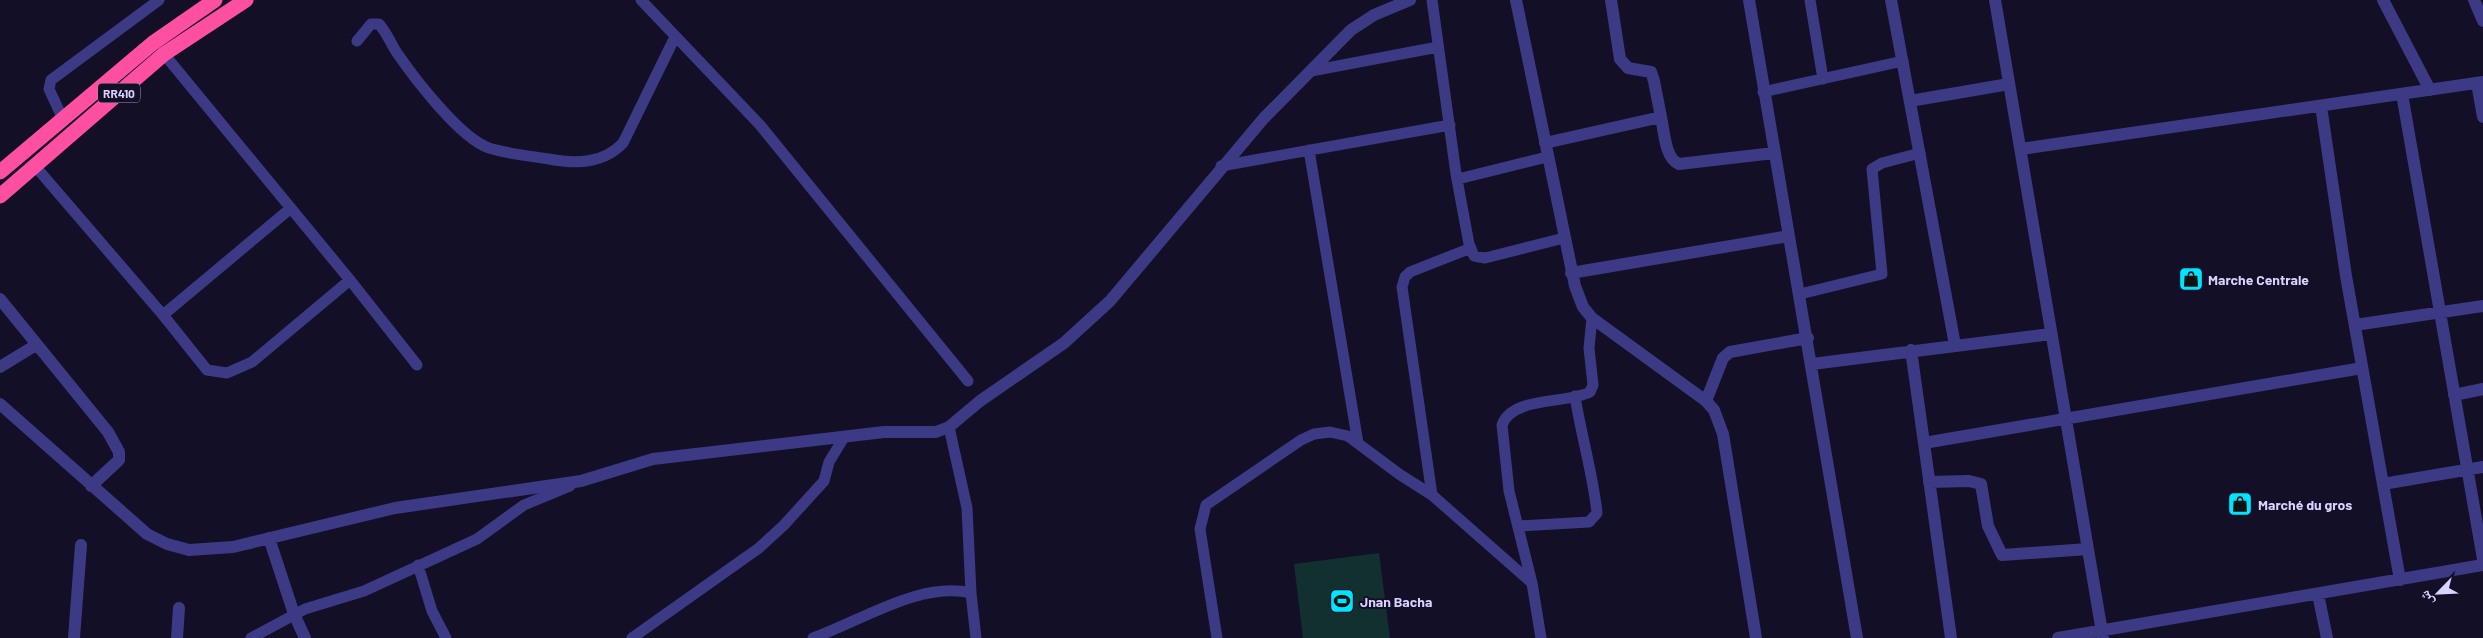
<svg xmlns="http://www.w3.org/2000/svg" width="2483" height="638" font-family="Barlow,'Noto Naskh Arabic',sans-serif">
<rect width="100%" height="100%" fill="#130f26"/>
<path fill="#12302f" d="M 1379,553 L 1390,638 L 1303,638 L 1294,564 Z"/>
<g fill="none" stroke-linecap="round" stroke-linejoin="round">
<path stroke="#3d3a85" stroke-width="11" d="M 641,0 L 760,125 L 968,381
M 1432,0 L 1456,174 L 1469,244 L 1474,256 L 1485,258 L 1564,238
M 1810,0 L 1823,79
M 357,41 L 371,24 L 379,24 C 387,33 391,44 397,53 C 415,79 460,138 489,148 C 508,154 530,156 549,159 C 576,164 603,164 623,143 L 675,37
M 164,54 L 350,280 L 417,365
M 1311,71 L 1438,47
M 1763,92 L 1903,61
M 62,117 L 49,89 L 51,80 L 159,0
M 1309,150 L 1358,443
M 35,166 L 163,315 L 207,370 L 227,373 L 252,362 L 350,280
M 1221,166 L 1450,125
M 1458,179 L 1547,157
M 1800,294 L 1882,274 L 1872,169 L 1882,163 L 1920,153
M 163,315 L 291,208
M 949,427 L 967,508 L 971,593 L 976,638
M 1432,495 L 1402,287 L 1405,277 L 1410,272 L 1471,248
M 1518,526 L 1589,522 L 1597,513 C 1593,474 1581,435 1575,396
M 418,565 L 432,611 L 446,638
M 251,638 L 305,609 L 364,591 L 477,539 L 524,505 L 570,486
M 632,638 L 759,548 L 784,525 L 824,481 L 829,462 L 843,439
M 813,638 C 861,621 920,581 971,593
M 1217,638 L 1200,529 L 1206,505 L 1301,440 L 1314,434 L 1330,432 L 1348,436 L 1399,474 L 1432,495 L 1532,583
M 1541,638 L 1532,583 L 1509,491 L 1502,425 C 1512,396 1568,404 1590,392 L 1593,385 L 1589,348 L 1592,318"/>
<path stroke="#3d3a85" stroke-width="12" d="M 1516,0 L 1575,286 L 1583,307 L 1592,318 L 1706,401 L 1714,410 L 1723,434 L 1756,638
M 1611,0 L 1620,59 L 1628,68 L 1651,72 L 1654,81 L 1661,117
M 1749,0 L 1857,638
M 1891,0 L 1955,345
M 1995,0 L 2103,638
M 2383,0 L 2430,90
M 2474,0 L 2483,21
M 2477,83 L 2483,117
M 2402,94 L 2483,559
M 1910,101 L 2009,84
M 2321,106 L 2346,276 L 2400,580
M 1545,143 L 1661,117 C 1664,130 1665,159 1679,164 L 1774,153
M 2021,149 L 2483,82
M 1571,273 L 1789,236
M 0,299 L 108,432 L 119,452 L 119,460 L 91,486
M 2355,325 L 2483,306
M 1911,350 L 1924,443 L 2362,368
M 1812,364 L 2051,334
M 0,367 L 36,345
M 2454,395 L 2483,389
M 1706,401 L 1723,358 L 1730,352 L 1808,338
M 0,404 L 147,534 L 167,544 L 189,550 L 233,547 L 395,508 L 581,481 L 653,459 L 884,432 L 936,432 L 949,427 L 980,401 L 1064,343 L 1110,301 L 1264,118 L 1351,30 L 1374,15 L 1410,0
M 1924,443 L 1951,638
M 1929,482 L 1969,481 L 1981,484 L 1988,526 L 2002,555 L 2088,549
M 2383,484 L 2483,467
M 269,538 L 294,614 L 305,638
M 2318,594 L 2327,638
M 74,638 L 81,545
M 177,638 L 179,608
M 2058,638 L 2483,565"/>
<path stroke="#ff4fa3" stroke-width="15" d="M 0,172 L 153,43 L 215,0
M 0,196 L 164,54 L 246,0"/>
</g>
<defs>
<symbol id="shop-square" viewBox="-11 -11 22 22"><rect x="-9" y="-9" width="18" height="18" rx="4" fill="#00e5ff" stroke="#130f26"/><path d="M-5-2.5h2.3a2.7 3.5 0 0 1 5.4 0H5L5.5 6h-11ZM-1.5-2.5h3a1.5 2.3 0 0 0-3 0Z" fill="#111"/></symbol>
<symbol id="stadium-square" viewBox="-11 -11 22 22"><rect x="-9" y="-9" width="18" height="18" rx="4" fill="#00e5ff" stroke="#130f26"/><path d="M0-5a6.5 5 0 1 0 0 10a6.5 5 0 1 0 0-10ZM-3.5-1.8h7v3.6h-7Z" fill="#111"/></symbol>
</defs>
<g fill-rule="evenodd">
<use href="#shop-square" x="2177" y="265" width="28" height="28"/>
<use href="#shop-square" x="2226" y="490" width="28" height="28"/>
<use href="#stadium-square" x="1328" y="587" width="28" height="28"/>
</g>
<g text-anchor="middle" dominant-baseline="central" stroke-width="4" stroke-linejoin="round" paint-order="stroke">
<rect fill="#130f26" stroke="#9e99be" stroke-width="1" x="98" y="83.5" width="42" height="19" rx="4"/>
<g font-size="12" font-weight="bold" fill="#d9d4ff">
<text x="119" y="93">RR410</text>
</g>
<g font-size="14" font-weight="bold" fill="#d9d4ff" stroke="#130f26" text-anchor="start">
<text x="2208" y="279">Marche Centrale</text>
<text x="2258" y="504">Marché du gros</text>
<text x="1360" y="601">Jnan Bacha</text>
</g>
</g>
<g transform="translate(2438 593) rotate(246)" stroke="#130f26" stroke-width="4" paint-order="stroke">
<path d="M0-4L9 19L0 12L-9 19Z" fill="#d9d4ff"/>
<text y="-8" font-size="14" font-weight="bold" text-anchor="middle" fill="#d9d4ff">ش</text>
</g>
</svg>
